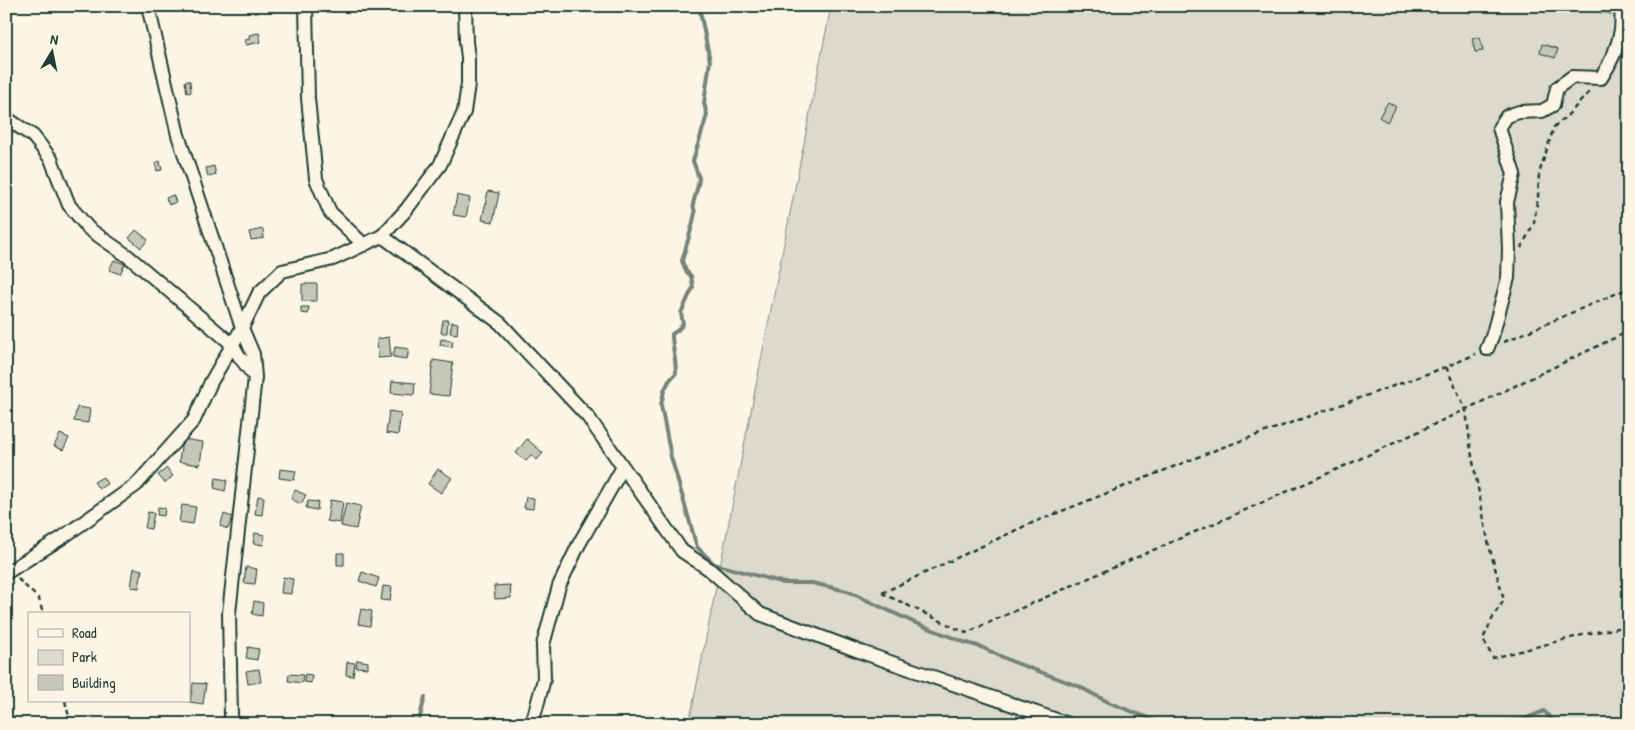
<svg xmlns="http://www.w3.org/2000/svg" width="1635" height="730" font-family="'Patrick Hand',sans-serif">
<rect width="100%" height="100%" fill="#fcf5e5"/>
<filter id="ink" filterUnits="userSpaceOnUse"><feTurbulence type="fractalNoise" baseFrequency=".02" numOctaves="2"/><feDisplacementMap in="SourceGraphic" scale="10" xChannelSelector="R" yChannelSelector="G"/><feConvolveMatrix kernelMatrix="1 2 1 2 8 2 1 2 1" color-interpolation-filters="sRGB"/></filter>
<g filter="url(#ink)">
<path fill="#dcdacc" stroke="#7e8c80" d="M 831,6 L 1629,6 L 1629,724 L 689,724 Z"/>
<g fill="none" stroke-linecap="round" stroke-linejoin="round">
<path stroke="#758479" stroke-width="4" d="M 699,6 L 710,61 L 704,103 L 707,115 L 693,161 L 699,178 L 698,185 L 693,204 L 695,213 L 692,226 L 682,261 L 686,271 L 691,276 L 693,287 L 681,313 L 683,324 L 678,330 L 672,334 C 672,347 676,359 676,373 L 669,381 L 664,391 L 661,405 L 671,457 L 697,547 L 714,564 L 784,583 L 812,583 L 847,591 L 913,622 L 964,642 L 981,647 L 1011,661 L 1078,686 L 1108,702 L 1163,724
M 418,724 L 425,697
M 1445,724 C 1471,720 1496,724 1521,720 C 1529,718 1536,714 1544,711 L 1556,724"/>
</g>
<path fill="#c5c7b9" stroke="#1f3d34" d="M 1602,6 L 1614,6 L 1613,14 L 1601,13 Z
M 259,33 L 261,42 L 246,45 L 245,40 L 250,39 L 249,35 Z
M 1480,37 L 1483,51 L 1475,52 L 1472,38 Z
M 1542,44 L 1558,49 L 1555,58 L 1540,53 Z
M 185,81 L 190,81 L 191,92 L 187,93 Z
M 1388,102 L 1396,107 L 1387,122 L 1379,117 Z
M 160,161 L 162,170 L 157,171 L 155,163 Z
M 214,166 L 216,175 L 208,177 L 206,168 Z
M 488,191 L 499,193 L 493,222 L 482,220 Z
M 173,195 L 176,202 L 169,205 L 166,198 Z
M 457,195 L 470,198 L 466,217 L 453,215 Z
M 263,229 L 264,238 L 251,240 L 249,232 Z
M 136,230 L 148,240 L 141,248 L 129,238 Z
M 114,260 L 125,264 L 120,274 L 109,270 Z
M 302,284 L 317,284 L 317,301 L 302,301 Z
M 301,307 L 309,307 L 308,314 L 301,313 Z
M 443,320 L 448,320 L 447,333 L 441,333 Z
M 452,322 L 458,323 L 457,334 L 450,333 Z
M 389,337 L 391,357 L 378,358 L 377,339 Z
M 441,339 L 453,341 L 452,347 L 440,345 Z
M 395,347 L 409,349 L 407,359 L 393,357 Z
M 433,360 L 453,363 L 449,396 L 429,394 Z
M 392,381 L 415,383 L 414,395 L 391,393 Z
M 77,407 L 90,409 L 88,423 L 74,421 Z
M 389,411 L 401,413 L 398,435 L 386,433 Z
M 60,434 L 69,438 L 63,450 L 54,446 Z
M 182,439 L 203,442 L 200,465 L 179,462 Z
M 527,439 L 543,453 L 537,460 L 531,455 L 526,461 L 516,453 Z
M 167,468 L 173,476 L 165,483 L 158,475 Z
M 280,469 L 296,471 L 294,480 L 279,478 Z
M 438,469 L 452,478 L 441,493 L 428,484 Z
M 103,477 L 107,484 L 99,489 L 94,482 Z
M 216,478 L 227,480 L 225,491 L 214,488 Z
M 295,490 L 306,495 L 301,504 L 291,499 Z
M 258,496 L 264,497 L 262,515 L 255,514 Z
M 526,497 L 534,498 L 533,509 L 524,508 Z
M 330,500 L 343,502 L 340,523 L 327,521 Z
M 308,501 L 318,502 L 317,510 L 306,508 Z
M 346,503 L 361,506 L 356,529 L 341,526 Z
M 182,505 L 196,507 L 193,524 L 179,522 Z
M 158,507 L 165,508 L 164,516 L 157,515 Z
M 148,512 L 154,513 L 151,529 L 145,528 Z
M 224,514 L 232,517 L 228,529 L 220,526 Z
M 255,533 L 265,535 L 263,545 L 253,543 Z
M 337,553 L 344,553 L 344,565 L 337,565 Z
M 246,567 L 257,569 L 255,584 L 244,583 Z
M 134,568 L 142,570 L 139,588 L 131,587 Z
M 362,572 L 379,578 L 376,587 L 359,581 Z
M 283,577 L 293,579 L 291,594 L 281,593 Z
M 510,585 L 511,598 L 495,599 L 494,586 Z
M 383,586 L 392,587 L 390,601 L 381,600 Z
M 254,601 L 263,603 L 262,616 L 252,614 Z
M 361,609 L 372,611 L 370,626 L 358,624 Z
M 248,647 L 259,649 L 257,660 L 246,658 Z
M 357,660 L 368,662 L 368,668 L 356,667 Z
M 347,662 L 355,663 L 353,676 L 346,675 Z
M 259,669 L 261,682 L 248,684 L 246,671 Z
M 289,674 L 303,675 L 302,683 L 288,681 Z
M 305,674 L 312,675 L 311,683 L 304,682 Z
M 193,683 L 206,684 L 203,704 L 190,702 Z"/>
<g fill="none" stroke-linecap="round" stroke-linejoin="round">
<defs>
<path id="minor" d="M 148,6 L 178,135 L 242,328 L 253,354 L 255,377 L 229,613 L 231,717 L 233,724
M 306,6 L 308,98 L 316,179 L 330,212 L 364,245
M 6,118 L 33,136 L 51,159 L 69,205 L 89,229 L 129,257 L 233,345 L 239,356 L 255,377
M 382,236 L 500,323 L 588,417 L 682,551 L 709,569 L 760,614 L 864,653 L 1068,724
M 1487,349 L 1492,337 L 1508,278 L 1509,249 L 1507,202 L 1514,174 L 1499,128 L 1507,116 L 1519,112 L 1542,111 L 1553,105 L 1557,88 L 1572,77 L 1601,78 C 1611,63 1618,47 1621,30 C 1622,22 1621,14 1622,6
M 6,573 L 63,537 L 136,485 L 194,420 L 211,382 L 242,328 L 259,293 L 282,271 L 333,259 L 382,236 L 406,210 L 440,165 L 464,112 L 468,84 L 468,57 L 466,42 L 465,6
M 532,724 L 544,679 L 543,645 L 559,586 L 579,544 L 623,467"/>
</defs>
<use href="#minor" stroke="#1f3d34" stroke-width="16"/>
<path stroke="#1f3d34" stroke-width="2.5" stroke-dasharray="5 4" stroke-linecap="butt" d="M 1521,248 L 1534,223 L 1538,197 L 1539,174 L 1554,127 L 1567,116 L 1591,90
M 1504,342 L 1629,288
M 1446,367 L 1466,410 L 1471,451 L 1489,546 L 1504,600 L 1494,615 L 1483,639 L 1493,658 L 1586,634 L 1623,627 L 1629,634
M 18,579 L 39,599 L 43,614
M 882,593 L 966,633 C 1080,581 1196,532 1311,481 C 1418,433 1523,382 1629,331
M 882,593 L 1027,525 L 1218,449 L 1446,367 L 1476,354
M 65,701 L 71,724"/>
<use href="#minor" stroke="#fcf5e5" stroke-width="12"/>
</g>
</g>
<rect width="1635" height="730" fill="none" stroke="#fcf5e5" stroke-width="25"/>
<rect x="12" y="12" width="1610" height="705" fill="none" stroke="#1f3d34" stroke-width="2" filter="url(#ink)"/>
<rect x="28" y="612" width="162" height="90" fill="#fcf5e5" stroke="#a4ab9e"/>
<rect x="38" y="629" width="25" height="8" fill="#fcf5e5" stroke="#a4ab9e"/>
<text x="72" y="638" font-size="15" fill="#1f3d34">Road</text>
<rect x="38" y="650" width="25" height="15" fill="#dcdacc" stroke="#a4ab9e"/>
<text x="72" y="662" font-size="15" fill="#1f3d34">Park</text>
<rect x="38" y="675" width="25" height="15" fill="#c5c7b9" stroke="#a4ab9e"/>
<text x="72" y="688" font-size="15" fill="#1f3d34">Building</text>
<g transform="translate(52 52) rotate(10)" stroke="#fcf5e5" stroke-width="4" paint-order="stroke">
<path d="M0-4L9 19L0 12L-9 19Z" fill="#1f3d34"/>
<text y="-8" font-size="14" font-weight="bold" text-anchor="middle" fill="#1f3d34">N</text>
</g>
</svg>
